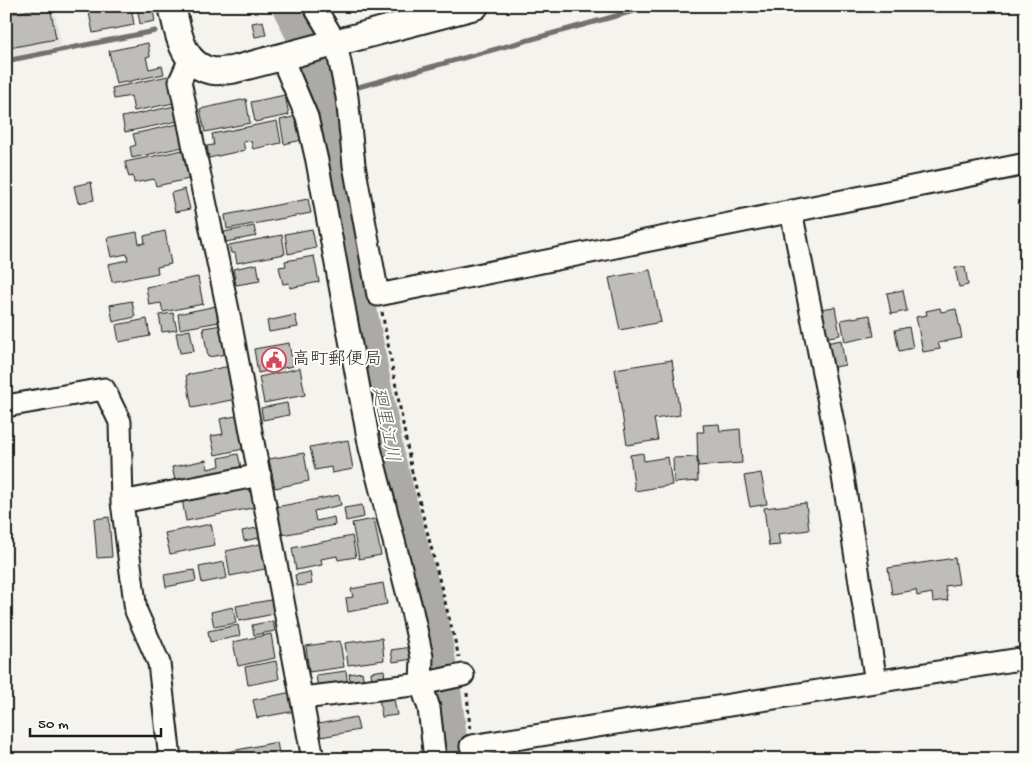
<svg xmlns="http://www.w3.org/2000/svg" width="1032" height="765" font-family="'Gochi Hand','Klee One',sans-serif">
<rect width="100%" height="100%" fill="#f4f3ee"/>
<filter id="ink" filterUnits="userSpaceOnUse"><feTurbulence type="fractalNoise" baseFrequency=".02" numOctaves="2"/><feDisplacementMap in="SourceGraphic" scale="10" xChannelSelector="R" yChannelSelector="G"/><feConvolveMatrix kernelMatrix="1 2 1 2 8 2 1 2 1" color-interpolation-filters="sRGB"/></filter>
<g filter="url(#ink)">
<path fill="#e4e3de" d="M 6,6 L 54,6 L 61,46 L 6,59 Z"/>
<g fill="none" stroke-linecap="round" stroke-linejoin="round">
<path stroke="#72716f" stroke-width="5" d="M 6,61 L 155,31
M 351,89 L 652,6
M 326,96 L 340,92"/>
<path stroke="#abaaa6" stroke-width="31" d="M 287,6 L 312,57 L 326,96 L 335,167 L 389,455 L 434,625 L 446,693 L 454,759"/>
</g>
<path fill="#bebdba" stroke="#1c1c1c" d="M 50,6 L 56,39 L 9,48 L 6,33 L 6,15 Z
M 93,6 L 131,6 L 134,25 L 93,33 L 88,7 Z
M 137,6 L 152,6 L 155,21 L 140,24 Z
M 263,21 L 266,35 L 255,37 L 252,23 Z
M 148,43 L 150,56 L 146,57 L 149,69 L 162,66 L 164,74 L 116,84 L 109,51 Z
M 168,76 L 174,103 L 134,111 L 131,96 L 114,99 L 112,88 Z
M 285,95 L 289,115 L 255,122 L 251,102 Z
M 246,99 L 250,123 L 205,132 L 200,109 Z
M 175,106 L 178,121 L 125,132 L 122,117 Z
M 297,116 L 302,140 L 284,144 L 280,120 Z
M 277,121 L 281,143 L 253,149 L 251,141 L 243,142 L 245,150 L 209,158 L 207,146 L 214,145 L 212,134 Z
M 178,124 L 183,147 L 132,158 L 130,147 L 136,145 L 133,134 Z
M 183,150 L 189,179 L 156,186 L 154,179 L 134,183 L 133,176 L 129,177 L 125,162 Z
M 91,182 L 94,200 L 78,203 L 74,186 Z
M 185,189 L 190,209 L 175,212 L 171,193 Z
M 308,199 L 311,213 L 227,229 L 225,215 Z
M 254,226 L 256,236 L 226,242 L 224,232 Z
M 312,229 L 316,248 L 288,254 L 285,234 Z
M 165,231 L 171,264 L 157,267 L 158,273 L 112,282 L 108,264 L 128,260 L 127,254 L 111,257 L 107,238 L 137,232 L 139,244 L 145,243 L 144,236 Z
M 282,235 L 285,254 L 237,263 L 235,253 L 231,253 L 229,245 Z
M 314,256 L 319,282 L 290,288 L 289,283 L 283,284 L 279,267 L 286,266 L 285,261 Z
M 257,264 L 260,281 L 236,285 L 233,269 Z
M 965,267 L 968,285 L 959,287 L 955,268 Z
M 650,270 L 661,322 L 620,330 L 609,278 Z
M 198,277 L 203,304 L 163,312 L 161,303 L 149,305 L 146,287 Z
M 903,290 L 907,311 L 891,314 L 887,293 Z
M 132,301 L 135,317 L 113,322 L 110,305 Z
M 216,306 L 219,322 L 180,329 L 178,314 Z
M 835,307 L 840,335 L 824,338 L 819,309 Z
M 940,308 L 941,312 L 956,309 L 962,338 L 938,343 L 940,349 L 923,352 L 916,317 L 927,315 L 926,311 Z
M 173,313 L 177,330 L 162,332 L 159,315 Z
M 295,315 L 298,327 L 269,332 L 267,321 Z
M 870,315 L 874,336 L 845,342 L 841,320 Z
M 147,319 L 150,336 L 119,342 L 116,325 Z
M 222,325 L 227,354 L 208,357 L 203,328 Z
M 909,327 L 913,348 L 899,351 L 895,330 Z
M 190,330 L 194,351 L 180,353 L 176,333 Z
M 841,340 L 845,365 L 830,368 L 826,343 Z
M 289,343 L 293,366 L 258,373 L 254,349 Z
M 672,360 L 680,415 L 654,419 L 658,440 L 627,445 L 615,369 Z
M 230,366 L 236,399 L 192,408 L 186,375 Z
M 300,368 L 305,395 L 264,403 L 259,377 Z
M 287,403 L 289,415 L 263,420 L 261,408 Z
M 241,415 L 248,448 L 215,455 L 211,436 L 223,434 L 220,419 Z
M 719,424 L 720,431 L 740,429 L 742,463 L 698,466 L 697,432 L 704,432 L 703,425 Z
M 348,440 L 353,469 L 332,473 L 331,467 L 315,470 L 310,447 Z
M 304,453 L 309,481 L 275,488 L 269,459 Z
M 643,453 L 644,461 L 668,457 L 672,485 L 635,491 L 630,455 Z
M 238,454 L 242,472 L 176,485 L 172,467 L 206,460 L 208,469 L 220,466 L 219,458 Z
M 697,457 L 698,481 L 674,483 L 673,458 Z
M 761,473 L 767,504 L 750,507 L 744,476 Z
M 252,480 L 257,507 L 186,521 L 181,494 Z
M 339,495 L 341,505 L 314,511 L 316,521 L 334,517 L 335,525 L 282,535 L 276,507 Z
M 806,503 L 809,530 L 778,534 L 780,545 L 769,546 L 764,508 Z
M 362,505 L 364,517 L 346,521 L 344,508 Z
M 109,517 L 112,557 L 97,558 L 94,519 Z
M 374,519 L 381,555 L 359,559 L 352,523 Z
M 211,524 L 215,545 L 170,554 L 165,533 Z
M 261,527 L 263,537 L 244,541 L 242,531 Z
M 352,536 L 356,557 L 338,560 L 337,556 L 321,559 L 322,565 L 296,570 L 292,548 Z
M 265,543 L 270,568 L 230,576 L 226,551 Z
M 955,558 L 959,584 L 945,586 L 948,600 L 933,602 L 932,593 L 917,596 L 916,590 L 892,594 L 888,568 Z
M 224,562 L 227,578 L 202,583 L 199,567 Z
M 194,570 L 196,581 L 166,587 L 164,575 Z
M 310,572 L 312,584 L 297,586 L 295,575 Z
M 383,583 L 387,604 L 348,612 L 346,598 L 353,597 L 351,589 Z
M 271,600 L 274,614 L 239,621 L 236,606 Z
M 233,607 L 236,623 L 214,627 L 211,612 Z
M 273,621 L 275,631 L 254,635 L 252,625 Z
M 238,625 L 240,636 L 210,642 L 208,631 Z
M 271,634 L 275,658 L 238,666 L 233,642 Z
M 382,638 L 384,660 L 348,665 L 345,643 Z
M 340,641 L 344,667 L 309,672 L 306,646 Z
M 411,647 L 413,659 L 393,662 L 391,650 Z
M 276,661 L 279,679 L 248,685 L 245,667 Z
M 384,670 L 385,680 L 372,681 L 371,672 Z
M 346,671 L 348,686 L 318,690 L 316,675 Z
M 362,672 L 364,683 L 351,685 L 349,674 Z
M 292,692 L 295,711 L 257,718 L 253,700 Z
M 393,694 L 397,715 L 382,717 L 379,697 Z
M 356,717 L 359,730 L 321,737 L 318,724 Z
M 277,742 L 280,759 L 229,759 L 227,752 Z
M 414,752 L 415,759 L 380,759 Z"/>
<g fill="none" stroke-linecap="round" stroke-linejoin="round">
<defs>
<path id="minor" d="M 314,6 L 336,43 L 347,97 L 354,165 L 378,295 L 1026,164
M 284,57 L 287,70 L 307,117 L 317,161 L 370,448 L 412,611 L 422,657 L 421,684 L 429,708 L 435,759
M 190,59 L 180,81 L 228,310 L 313,759
M 791,211 L 840,458 L 876,682
M 6,406 L 104,389 L 120,422 L 122,502 L 136,611 L 159,663 L 170,759
M 122,502 L 260,475
M 302,698 L 421,684 L 463,675
M 471,746 L 1026,658"/>
<path id="tertiary" d="M 172,6 C 178,31 181,66 213,71 C 219,72 226,70 232,70 L 475,6"/>
</defs>
<use href="#minor" stroke="#1c1c1c" stroke-width="25"/>
<use href="#tertiary" stroke="#1c1c1c" stroke-width="30"/>
<path stroke="#1c1c1c" stroke-width="3" stroke-dasharray="4 4" stroke-linecap="butt" d="M 382,312 L 412,472 L 459,657
M 467,693 L 470,729"/>
<use href="#minor" stroke="#fdfcf7" stroke-width="21"/>
<use href="#tertiary" stroke="#fdfcf7" stroke-width="26"/>
</g>
</g>
<defs>
<symbol id="civic-ring" viewBox="-11 -11 22 22"><circle r="9.5" fill="#fdfcf7" stroke="#d1495b" stroke-width="1.5"/><path d="M-.6-6.5H3V-4.5H.6V-3L4-1V1h2V6H-6V1h2V-1L-.6-3ZM-1.2 2.5V6h2.4V2.5Z" fill="#d1495b"/></symbol>
</defs>
<g fill-rule="evenodd">
<use href="#civic-ring" x="260" y="346" width="28" height="28"/>
</g>
<g text-anchor="middle" dominant-baseline="central" stroke-width="4" stroke-linejoin="round" paint-order="stroke">
<g font-size="18" fill="#1c1c1c" stroke="#fdfcf7" text-anchor="start">
<text x="292" y="360">高町郵便局</text>
</g>
<g font-size="19" font-style="italic" fill="#5c5c5a" stroke="#fdfcf7">
<text transform="translate(384 425) rotate(79)">廻里江川</text>
</g>
</g>
<rect width="1032" height="765" fill="none" stroke="#fdfcf7" stroke-width="25"/>
<rect x="12" y="12" width="1007" height="740" fill="none" stroke="#1c1c1c" stroke-width="2" filter="url(#ink)"/>
<path d="M30 728v8h131v-8" fill="none" stroke="#1c1c1c" stroke-width="2.5"/>
<text x="38" y="728" font-size="15" fill="#1c1c1c" stroke="#fdfcf7" stroke-width="4" paint-order="stroke">50 m</text>
</svg>
